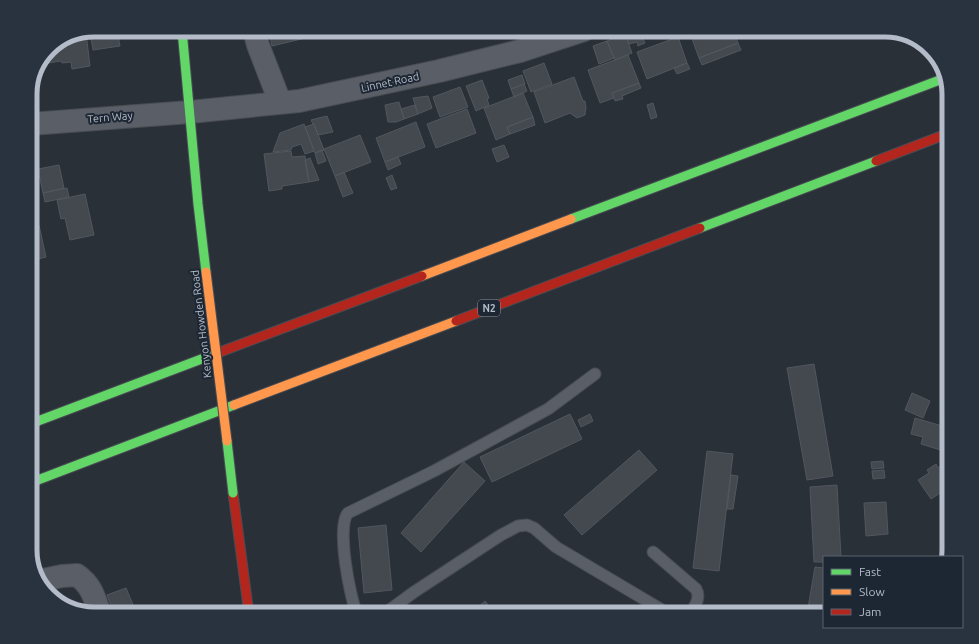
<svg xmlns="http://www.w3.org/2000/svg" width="979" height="644" font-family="Ubuntu,sans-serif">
<rect width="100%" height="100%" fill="#2a3038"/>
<path fill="#444950" stroke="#52575f" d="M 94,30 L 117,30 L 120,46 L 93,50 L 90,32 Z
M 269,30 L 317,30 L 318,35 L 272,46 Z
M 317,30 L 339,30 L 318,35 Z
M 697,30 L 733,30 L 738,43 L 699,58 L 690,33 Z
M 752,30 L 774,30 L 755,38 Z
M 808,30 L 830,30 L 811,37 Z
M 640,31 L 645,43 L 638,46 L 637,42 L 629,44 L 626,36 Z
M 86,33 L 90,66 L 72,69 L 71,62 L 62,63 L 61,61 L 42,64 L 49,49 Z
M 625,34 L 632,53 L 615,60 L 607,41 Z
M 678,37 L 687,63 L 647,79 L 637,52 Z
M 607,41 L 614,58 L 599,64 L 593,46 Z
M 738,43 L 741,50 L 702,65 L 699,58 Z
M 628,55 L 639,83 L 612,93 L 614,98 L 600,103 L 588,70 Z
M 544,63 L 552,84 L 531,92 L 523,71 Z
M 687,63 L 690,69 L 677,74 L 674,68 Z
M 522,75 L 525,84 L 511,89 L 508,80 Z
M 574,77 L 583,101 L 585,101 L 586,107 L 585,115 L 577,118 L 570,113 L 545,123 L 534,92 Z
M 482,80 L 489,98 L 487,99 L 489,105 L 476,111 L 466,86 Z
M 639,83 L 641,88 L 622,96 L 623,99 L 615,101 L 612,93 Z
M 524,84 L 527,91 L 514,97 L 511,89 Z
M 460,87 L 468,107 L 440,117 L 433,97 Z
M 523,93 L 533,117 L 507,127 L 510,134 L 496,140 L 484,108 Z
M 428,96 L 432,108 L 418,114 L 413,98 Z
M 399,102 L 404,119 L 396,122 L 388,122 L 385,105 Z
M 653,103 L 657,117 L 651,119 L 647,105 Z
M 415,105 L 418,114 L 404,119 L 401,109 Z
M 467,109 L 476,133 L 436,148 L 427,124 Z
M 327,116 L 333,132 L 318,135 L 314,124 L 313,124 L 311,120 Z
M 533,117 L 535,125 L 510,134 L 507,127 Z
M 416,122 L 425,147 L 385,162 L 376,138 Z
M 304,124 L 314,151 L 305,154 L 301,144 L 292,147 L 291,150 L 273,152 L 280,133 Z
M 314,124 L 324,150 L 315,153 L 305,127 Z
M 360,135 L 371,162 L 335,176 L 324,149 Z
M 504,145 L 509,157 L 497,162 L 492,149 Z
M 322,150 L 326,161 L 318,164 L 315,153 Z
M 291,151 L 292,157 L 305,156 L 309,182 L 282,186 L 282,189 L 269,191 L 264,154 Z
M 398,157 L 401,164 L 388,170 L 385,162 Z
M 310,158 L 319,180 L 309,182 L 305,160 Z
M 59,165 L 64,188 L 43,193 L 38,169 Z
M 344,172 L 353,193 L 343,197 L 335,176 Z
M 392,175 L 397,188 L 391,190 L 386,178 Z
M 67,188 L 69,197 L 45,202 L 43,193 Z
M 30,192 L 33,192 L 38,218 L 30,219 Z
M 85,194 L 94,235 L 70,240 L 65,218 L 61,219 L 57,200 Z
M 39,225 L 46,257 L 30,261 L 30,227 Z
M 814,364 L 833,476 L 807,480 L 787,368 Z
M 912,393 L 930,401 L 923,418 L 905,410 Z
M 570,414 L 582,439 L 492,482 L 480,457 Z
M 590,414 L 593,421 L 581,427 L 578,420 Z
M 915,418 L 949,428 L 949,446 L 947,452 L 921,444 L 923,437 L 911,434 Z
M 639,450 L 657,470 L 582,535 L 564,515 Z
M 707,451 L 733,454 L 719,571 L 693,568 Z
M 883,461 L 884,468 L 872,469 L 871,462 Z
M 464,462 L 485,481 L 421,552 L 401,533 Z
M 944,463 L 949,470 L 949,487 L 931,499 L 918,480 L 929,473 L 927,470 L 936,464 L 938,468 Z
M 884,470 L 885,478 L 873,479 L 872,471 Z
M 731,475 L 738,476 L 733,509 L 727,509 Z
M 837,485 L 841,557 L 824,557 L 824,562 L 814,562 L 810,487 Z
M 886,502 L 888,534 L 866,536 L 864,503 Z
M 386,525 L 392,590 L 364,593 L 358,528 Z
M 815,567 L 824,568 L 824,614 L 807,614 Z
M 126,588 L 136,612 L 131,614 L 114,614 L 107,595 Z
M 485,601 L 491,609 L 486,614 L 470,614 Z"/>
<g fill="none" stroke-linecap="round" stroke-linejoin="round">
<defs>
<path id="lane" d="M 653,552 L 696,589 C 701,598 695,606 690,614
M 357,614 C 350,598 336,526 348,513 L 434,471 L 548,409 L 595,374
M 384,614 L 414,592 L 501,535 L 518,526 L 527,525 L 534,528 L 556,547 L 669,614"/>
<path id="street" d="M 254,30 L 258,45 L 280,102
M 30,124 L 190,112 L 299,101 L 439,71 L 520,51 L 584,30
M 38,581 L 62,576 L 77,575 C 92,586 94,597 100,614"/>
<path id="fast" d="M 182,30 L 198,204 L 206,272
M 571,219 L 945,78
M 700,228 L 876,161
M 30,424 L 220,352
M 30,483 L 234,405"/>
<path id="slow" d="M 422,276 L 571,219
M 234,405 L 456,321"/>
<path id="jam" d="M 876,161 L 949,133
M 456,321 L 700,228
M 220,352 L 422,276
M 233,493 L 249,614"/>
</defs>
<use href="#lane" stroke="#484c53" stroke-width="13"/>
<use href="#street" stroke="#484c53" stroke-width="24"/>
<use href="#fast" stroke="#484c53" stroke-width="11"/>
<use href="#slow" stroke="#484c53" stroke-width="11"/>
<use href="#jam" stroke="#484c53" stroke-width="11"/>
<use href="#lane" stroke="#5a5e66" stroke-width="11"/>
<use href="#street" stroke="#5a5e66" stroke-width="22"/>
<use href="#fast" stroke="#63d668" stroke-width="9"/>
<use href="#slow" stroke="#ff974d" stroke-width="9"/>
<use href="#jam" stroke="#b3261e" stroke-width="9"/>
<defs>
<path id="fast-bridge" d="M 227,441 L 233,493"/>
<path id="slow-bridge" d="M 206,272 L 227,441"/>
</defs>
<use href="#fast-bridge" stroke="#484c53" stroke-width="11" stroke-linecap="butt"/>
<use href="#slow-bridge" stroke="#484c53" stroke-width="11" stroke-linecap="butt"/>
<use href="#fast-bridge" stroke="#63d668" stroke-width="9"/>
<use href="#slow-bridge" stroke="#ff974d" stroke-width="9"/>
</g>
<g text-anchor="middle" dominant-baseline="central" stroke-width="4" stroke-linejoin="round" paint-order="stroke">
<rect fill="#1d2633" stroke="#878f9c" stroke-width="1" x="478" y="300" width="22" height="16" rx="3"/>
<g font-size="10" font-weight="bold" fill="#b4bcc9">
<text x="489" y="308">N2</text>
</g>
<g font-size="11" fill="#b4bcc9" stroke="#1d2633">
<text transform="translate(390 82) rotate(-12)">Linnet Road</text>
<text transform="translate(110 117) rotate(-5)">Tern Way</text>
<text transform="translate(201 324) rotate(-97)">Kenyon Howden Road</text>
</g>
</g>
<path d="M0 0H979V644H0ZM94 37H885A57 57 0 0 1 942 94V550A57 57 0 0 1 885 607H94A57 57 0 0 1 37 550V94A57 57 0 0 1 94 37Z" fill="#29323f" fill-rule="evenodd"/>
<path fill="none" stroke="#b4bcc9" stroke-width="5" d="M94 37H885A57 57 0 0 1 942 94V550A57 57 0 0 1 885 607H94A57 57 0 0 1 37 550V94A57 57 0 0 1 94 37Z"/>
<rect x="823" y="556" width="140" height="72" fill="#1d2633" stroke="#59626f"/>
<rect x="831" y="569" width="20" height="6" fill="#63d668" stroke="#59626f"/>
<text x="859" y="576" font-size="12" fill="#b4bcc9">Fast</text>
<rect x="831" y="589" width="20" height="6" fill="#ff974d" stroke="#59626f"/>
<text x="859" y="596" font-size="12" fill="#b4bcc9">Slow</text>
<rect x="831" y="609" width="20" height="6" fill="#b3261e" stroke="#59626f"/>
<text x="859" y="616" font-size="12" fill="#b4bcc9">Jam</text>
</svg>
